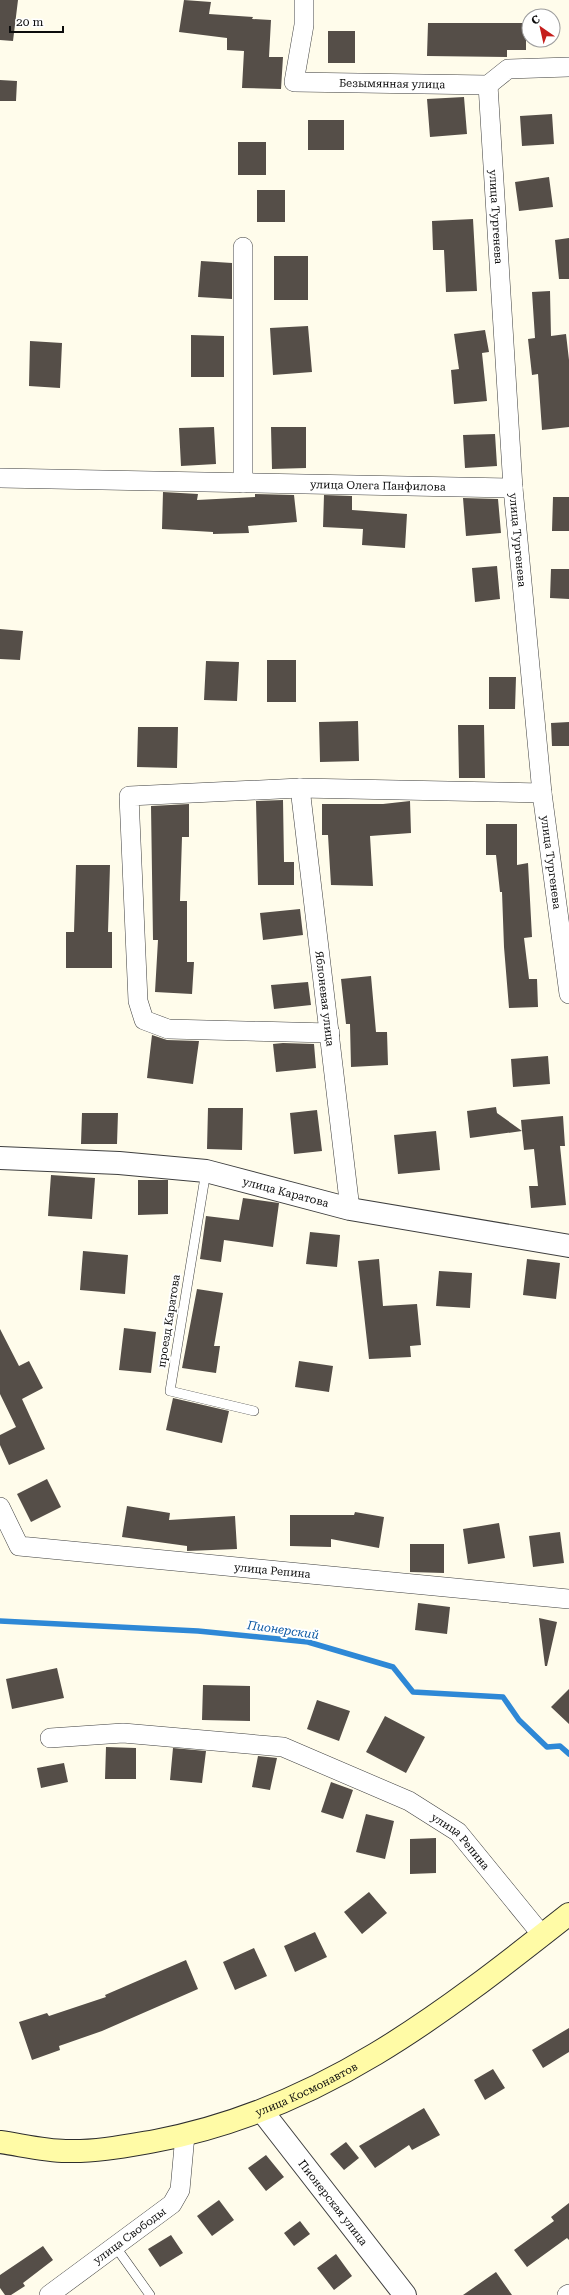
<svg xmlns="http://www.w3.org/2000/svg" width="569" height="2295" font-family="'Roboto Serif',serif">
<rect width="100%" height="100%" fill="#fffceb"/>
<g fill="none" stroke-linecap="round" stroke-linejoin="round">
<path stroke="#2e88d6" stroke-width="5.5" d="M 0,1621 L 198,1631 L 308,1642 L 393,1667 L 413,1692 L 503,1697 L 519,1720 L 547,1747 L 560,1746 L 569,1754"/>
</g>
<path fill="#554e48" d="M 0,0 L 18,0 L 13,41 L 0,40 Z
M 184,0 L 211,2 L 209,14 L 253,17 L 252,19 L 271,20 L 269,57 L 283,57 L 281,89 L 242,88 L 244,51 L 227,50 L 227,38 L 179,32 Z
M 428,23 L 526,23 L 526,50 L 507,50 L 507,57 L 427,56 Z
M 328,31 L 355,31 L 355,63 L 328,63 Z
M 0,80 L 17,81 L 16,101 L 0,101 Z
M 464,97 L 467,134 L 430,137 L 427,99 Z
M 552,114 L 554,144 L 522,146 L 520,116 Z
M 308,120 L 344,120 L 344,150 L 308,150 Z
M 238,142 L 266,142 L 266,175 L 238,175 Z
M 549,177 L 553,207 L 519,211 L 515,182 Z
M 257,190 L 285,190 L 285,222 L 257,222 Z
M 473,219 L 477,291 L 446,292 L 444,250 L 433,250 L 432,221 Z
M 569,238 L 569,279 L 559,279 L 555,240 Z
M 274,256 L 308,256 L 308,300 L 274,300 Z
M 201,261 L 232,263 L 232,299 L 198,297 Z
M 550,291 L 551,336 L 566,334 L 569,360 L 569,427 L 542,430 L 538,374 L 532,375 L 528,339 L 535,338 L 532,292 Z
M 308,326 L 312,372 L 273,375 L 270,328 Z
M 485,330 L 489,352 L 482,353 L 487,401 L 454,404 L 451,370 L 459,369 L 454,334 Z
M 191,335 L 224,336 L 224,377 L 191,377 Z
M 30,341 L 62,343 L 60,388 L 29,386 Z
M 214,427 L 216,464 L 181,466 L 179,428 Z
M 271,427 L 306,427 L 306,468 L 272,469 Z
M 495,434 L 497,466 L 465,468 L 463,435 Z
M 163,492 L 198,494 L 197,500 L 255,497 L 255,494 L 294,495 L 297,522 L 248,526 L 249,533 L 213,534 L 213,532 L 162,529 Z
M 324,495 L 352,496 L 352,510 L 407,514 L 405,548 L 362,545 L 363,529 L 323,527 Z
M 553,497 L 569,497 L 569,531 L 552,531 Z
M 463,498 L 498,499 L 501,533 L 466,536 Z
M 497,566 L 500,599 L 475,602 L 472,568 Z
M 551,569 L 569,569 L 569,599 L 550,598 Z
M 0,629 L 23,631 L 20,660 L 0,659 Z
M 267,660 L 296,660 L 296,702 L 267,702 Z
M 206,661 L 239,662 L 237,701 L 204,700 Z
M 489,677 L 516,677 L 515,709 L 489,709 Z
M 358,721 L 359,761 L 320,762 L 319,722 Z
M 569,722 L 569,746 L 552,746 L 551,723 Z
M 458,725 L 484,725 L 485,778 L 459,778 Z
M 138,727 L 178,727 L 177,768 L 137,767 Z
M 283,800 L 284,862 L 294,862 L 294,885 L 258,885 L 256,801 Z
M 410,801 L 411,833 L 370,836 L 373,886 L 331,885 L 328,835 L 322,835 L 322,804 L 383,804 Z
M 189,804 L 189,837 L 182,837 L 180,901 L 187,901 L 187,962 L 194,962 L 192,994 L 155,992 L 158,940 L 153,940 L 151,806 Z
M 486,824 L 517,824 L 517,865 L 528,863 L 532,937 L 524,938 L 529,979 L 537,979 L 538,1007 L 509,1008 L 504,947 L 502,892 L 500,892 L 496,855 L 486,855 Z
M 76,865 L 110,865 L 108,932 L 112,932 L 112,968 L 66,968 L 66,932 L 74,932 Z
M 300,909 L 303,935 L 263,940 L 260,913 Z
M 371,976 L 376,1032 L 387,1032 L 388,1065 L 351,1067 L 350,1024 L 346,1024 L 341,979 Z
M 308,982 L 311,1005 L 274,1009 L 271,985 Z
M 152,1035 L 167,1040 L 199,1041 L 193,1084 L 147,1078 Z
M 283,1043 L 314,1044 L 316,1068 L 276,1072 L 273,1044 Z
M 548,1056 L 550,1084 L 513,1087 L 511,1059 Z
M 496,1107 L 497,1113 L 522,1131 L 521,1120 L 563,1116 L 565,1146 L 560,1146 L 566,1205 L 531,1208 L 529,1186 L 538,1186 L 534,1149 L 524,1150 L 522,1131 L 470,1138 L 467,1111 Z
M 208,1108 L 243,1108 L 242,1150 L 207,1149 Z
M 317,1110 L 322,1151 L 294,1154 L 290,1113 Z
M 82,1113 L 118,1113 L 117,1144 L 81,1144 Z
M 436,1131 L 440,1170 L 398,1174 L 394,1135 Z
M 51,1175 L 95,1178 L 92,1219 L 48,1216 Z
M 138,1180 L 168,1180 L 168,1214 L 138,1215 Z
M 243,1198 L 279,1203 L 273,1247 L 224,1240 L 221,1262 L 200,1259 L 206,1216 L 239,1220 Z
M 310,1232 L 340,1235 L 337,1267 L 306,1264 Z
M 83,1251 L 128,1255 L 125,1294 L 80,1290 Z
M 379,1259 L 383,1306 L 417,1304 L 421,1345 L 410,1346 L 411,1357 L 369,1359 L 358,1261 Z
M 527,1259 L 560,1263 L 556,1299 L 523,1295 Z
M 439,1271 L 472,1273 L 470,1308 L 436,1306 Z
M 197,1289 L 223,1293 L 214,1346 L 220,1346 L 216,1373 L 182,1368 Z
M 124,1328 L 156,1332 L 151,1373 L 119,1370 Z
M 0,1329 L 19,1366 L 29,1361 L 43,1388 L 22,1399 L 45,1449 L 9,1465 L 0,1445 L 0,1435 L 16,1427 L 0,1394 Z
M 299,1361 L 333,1366 L 329,1392 L 295,1387 Z
M 173,1398 L 229,1411 L 222,1443 L 166,1430 Z
M 47,1479 L 61,1507 L 31,1522 L 17,1494 Z
M 127,1506 L 170,1513 L 169,1520 L 235,1516 L 237,1549 L 187,1551 L 187,1546 L 122,1537 Z
M 355,1512 L 384,1517 L 379,1548 L 331,1539 L 331,1547 L 290,1546 L 290,1515 L 354,1515 Z
M 499,1523 L 505,1558 L 468,1564 L 463,1529 Z
M 560,1532 L 564,1563 L 533,1567 L 529,1536 Z
M 410,1544 L 444,1544 L 444,1573 L 410,1572 Z
M 418,1603 L 450,1607 L 447,1634 L 415,1630 Z
M 539,1618 L 557,1622 L 547,1666 L 545,1666 Z
M 57,1668 L 64,1698 L 12,1709 L 6,1679 Z
M 203,1685 L 250,1686 L 250,1721 L 202,1720 Z
M 569,1689 L 569,1724 L 551,1707 Z
M 317,1700 L 350,1711 L 339,1741 L 307,1729 Z
M 385,1716 L 425,1737 L 406,1773 L 366,1752 Z
M 106,1747 L 136,1748 L 136,1779 L 105,1779 Z
M 173,1748 L 206,1751 L 202,1783 L 170,1780 Z
M 258,1756 L 277,1758 L 270,1790 L 252,1787 Z
M 64,1763 L 68,1782 L 41,1788 L 37,1768 Z
M 331,1782 L 353,1790 L 343,1819 L 321,1812 Z
M 366,1814 L 394,1821 L 385,1859 L 356,1852 Z
M 436,1838 L 436,1873 L 410,1874 L 410,1839 Z
M 369,1892 L 387,1913 L 362,1934 L 344,1912 Z
M 315,1932 L 327,1957 L 295,1972 L 284,1946 Z
M 254,1948 L 267,1976 L 235,1990 L 223,1962 Z
M 186,1960 L 198,1989 L 102,2031 L 59,2046 L 60,2050 L 32,2060 L 19,2022 L 47,2013 L 49,2016 L 106,1997 L 105,1995 Z
M 569,2028 L 569,2052 L 543,2068 L 532,2050 Z
M 493,2069 L 505,2088 L 485,2100 L 474,2080 Z
M 424,2108 L 440,2135 L 412,2150 L 409,2145 L 375,2168 L 359,2146 Z
M 346,2142 L 359,2158 L 344,2170 L 330,2154 Z
M 266,2155 L 284,2177 L 266,2191 L 248,2168 Z
M 219,2200 L 234,2220 L 212,2236 L 197,2216 Z
M 569,2203 L 569,2240 L 567,2238 L 527,2267 L 514,2250 L 554,2221 L 551,2217 Z
M 300,2221 L 310,2234 L 294,2246 L 284,2233 Z
M 171,2235 L 183,2253 L 160,2267 L 148,2249 Z
M 43,2246 L 53,2260 L 23,2283 L 25,2286 L 11,2295 L 5,2295 L 0,2288 L 0,2275 Z
M 336,2254 L 352,2276 L 334,2290 L 317,2268 Z
M 496,2272 L 512,2295 L 463,2295 Z"/>
<g fill="none" stroke-linecap="round" stroke-linejoin="round">
<defs>
<path id="service" d="M 206,1171 L 170,1391 L 254,1411
M 115,2246 L 150,2295"/>
<g id="minor">
<path id="s1" d="M 304,0 L 304,25 L 294,82 L 488,85 L 508,69 L 569,67"/>
<path id="s2" d="M 488,85 L 513,488 L 542,793 L 569,994"/>
<path id="s3" d="M 0,478 L 513,488"/>
<path d="M 243,483 L 243,247"/>
<path id="s4" d="M 300,788 L 350,1209"/>
<path d="M 330,1033 L 168,1029 L 144,1020 L 138,1001 L 129,796 L 300,788 L 542,793"/>
<path id="s5" d="M 0,1507 L 19,1546 L 569,1599"/>
<path id="s6" d="M 50,1738 L 123,1733 L 283,1747 L 409,1801 L 458,1832 L 542,1935"/>
<path id="s7" d="M 49,2295 L 172,2204 L 180,2190 L 185,2135"/>
<path d="M 567,2295 L 569,2294"/>
</g>
<g id="tertiary">
<path id="s8" d="M 0,1158 L 119,1163 L 206,1171 L 350,1209 L 569,1246"/>
<path id="s9" d="M 262,2111 L 405,2295"/>
</g>
<g id="secondary">
<path id="s10" d="M 0,2142 C 21,2145 45,2151 66,2151 C 96,2152 126,2146 155,2141 C 320,2110 441,2015 569,1914"/>
</g>
</defs>
<use href="#service" stroke="#3f3f3f" stroke-width="10"/>
<use href="#minor" stroke="#3f3f3f" stroke-width="20"/>
<use href="#tertiary" stroke="#3f3f3f" stroke-width="24"/>
<use href="#secondary" stroke="#2e2e2e" stroke-width="24"/>
<use href="#service" stroke="#fff" stroke-width="9"/>
<use href="#minor" stroke="#fff" stroke-width="19"/>
<use href="#tertiary" stroke="#fff" stroke-width="22"/>
<use href="#secondary" stroke="#fffba6" stroke-width="22"/>
</g>
<g text-anchor="middle" dominant-baseline="central" stroke-width="4" stroke-linejoin="round" paint-order="stroke">
<g font-size="11" fill="#0c0c0c" stroke="#fff">
<text stroke="none"><textPath href="#s1" startOffset="181">Безымянная улица</textPath></text>
<text stroke="none"><textPath href="#s2" startOffset="132">улица Тургенева</textPath></text>
<text stroke="none"><textPath href="#s3" startOffset="378">улица Олега Панфилова</textPath></text>
<text stroke="none"><textPath href="#s2" startOffset="456">улица Тургенева</textPath></text>
<text stroke="none"><textPath href="#s2" startOffset="780">улица Тургенева</textPath></text>
<text stroke="none"><textPath href="#s4" startOffset="212">Яблоневая улица</textPath></text>
<text stroke="none"><textPath href="#s8" startOffset="289">улица Каратова</textPath></text>
<text transform="translate(169 1321) rotate(-81)">проезд Каратова</text>
<text stroke="none"><textPath href="#s5" startOffset="298">улица Репина</textPath></text>
<text stroke="none"><textPath href="#s6" startOffset="437">улица Репина</textPath></text>
<text stroke="none"><textPath href="#s10" startOffset="317">улица Космонавтов</textPath></text>
<text stroke="none"><textPath href="#s9" startOffset="116">Пионерская улица</textPath></text>
<text stroke="none"><textPath href="#s7" startOffset="100">улица Свободы</textPath></text>
</g>
<g font-size="12" font-style="italic" fill="#0e5aa5" stroke="#fff">
<text transform="translate(283 1630) rotate(8)">Пионерский</text>
</g>
</g>
<g transform="translate(541 28) rotate(326)"><circle r="19" fill="#ffffff" stroke="#9e9e9e"/>
<path d="M0-3L7 15L0 10L-7 15Z" fill="#c51e1c"/>
<text y="-6" font-size="11" font-weight="bold" text-anchor="middle" fill="#0c0c0c">С</text>
</g>
<path d="M10 26v6h53v-6" fill="none" stroke="#0c0c0c" stroke-width="2"/>
<text x="16" y="26" font-size="12" fill="#0c0c0c" stroke="#ffffff" stroke-width="3" paint-order="stroke">20 m</text>
</svg>
